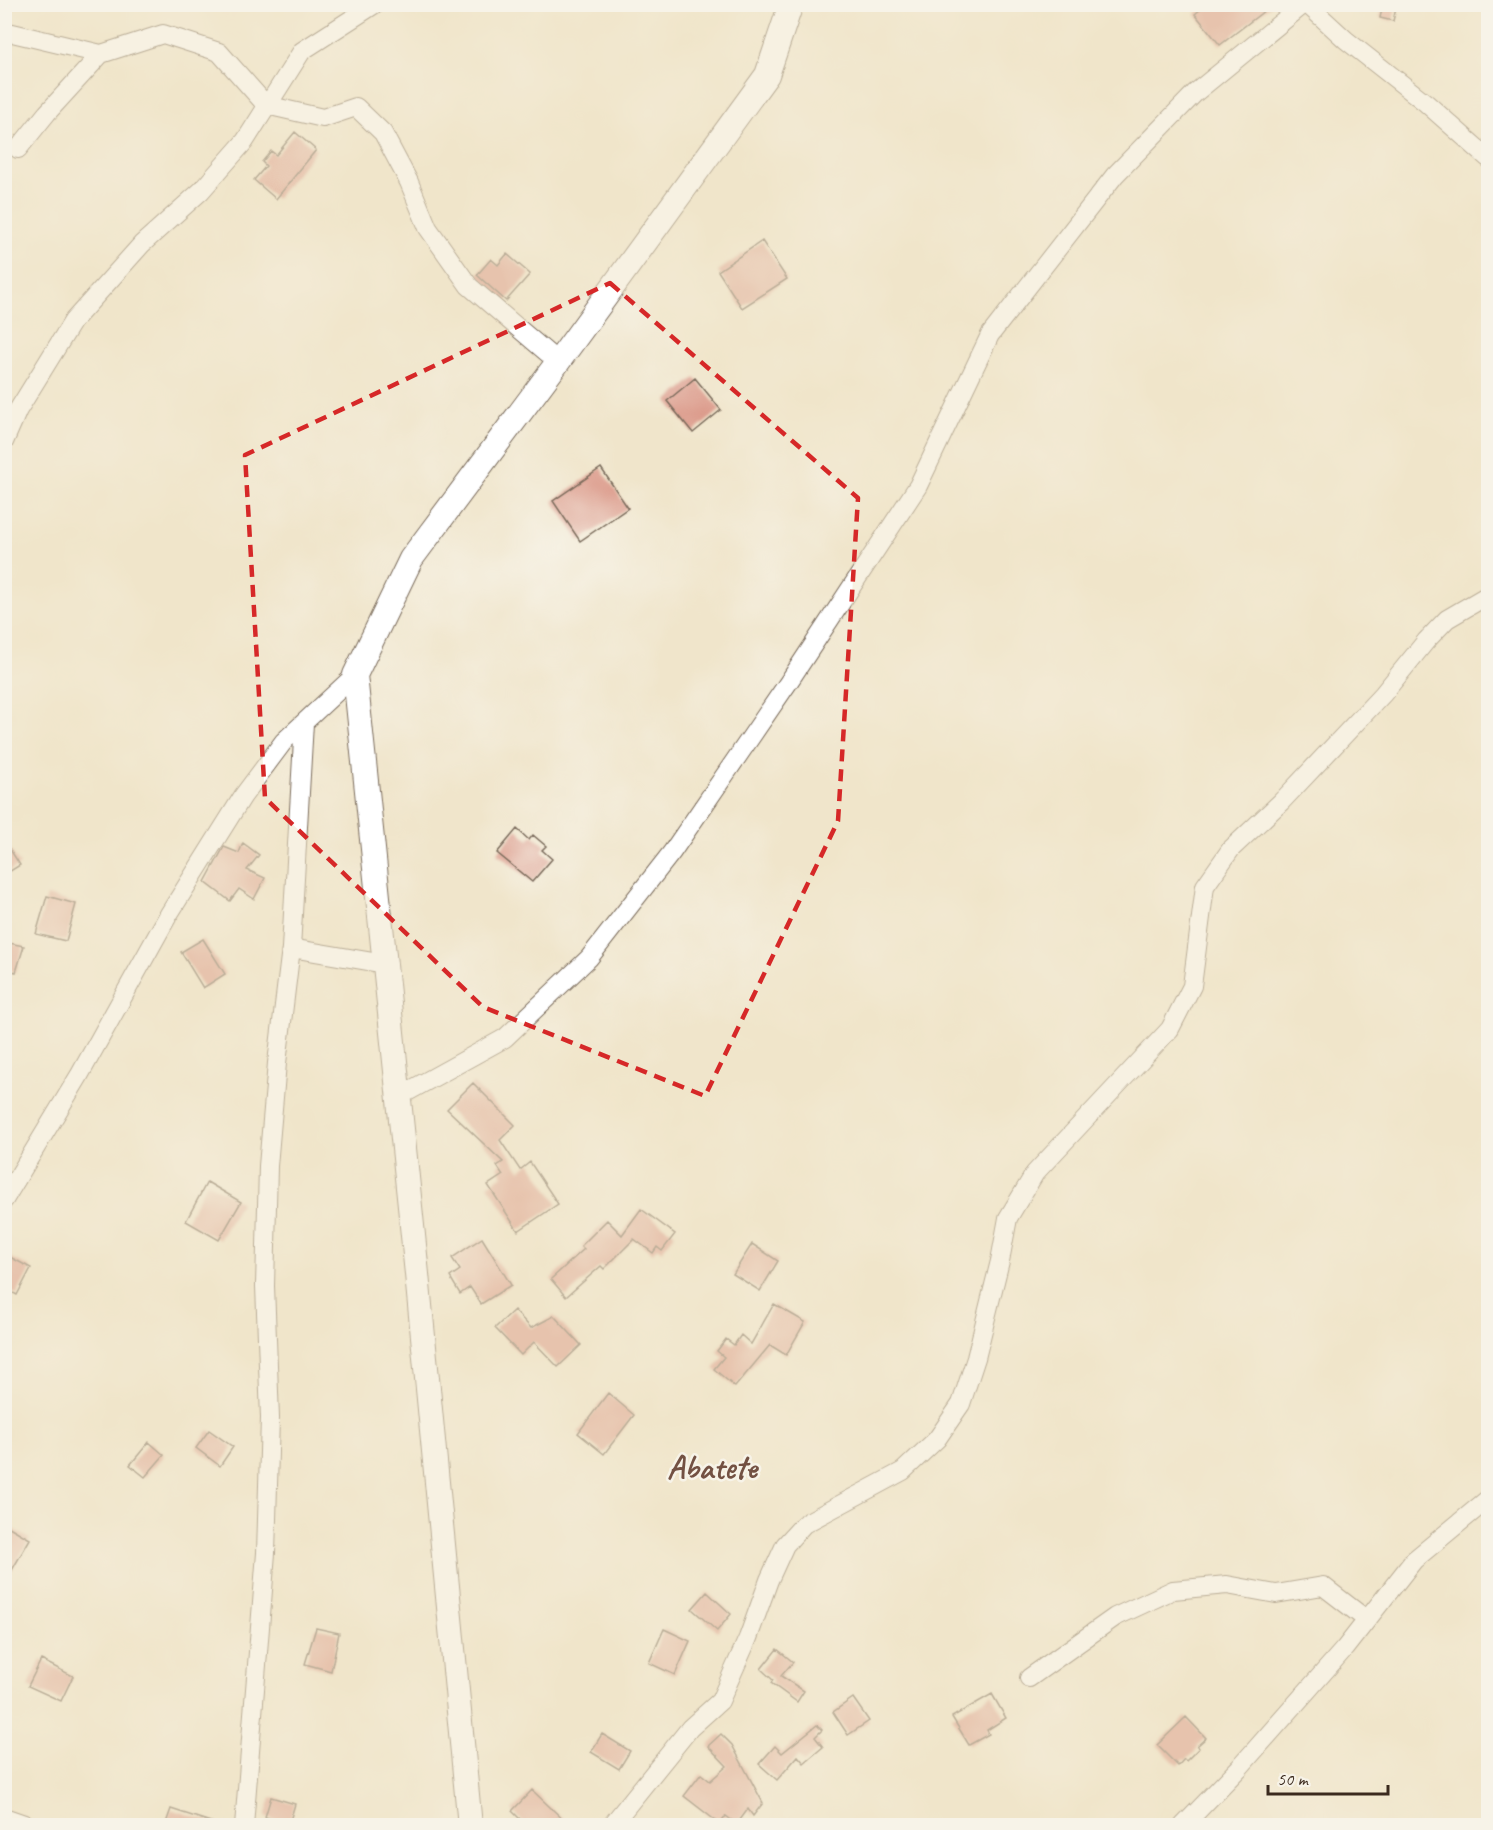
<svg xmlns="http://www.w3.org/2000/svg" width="1493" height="1830" font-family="Caveat,sans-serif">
<rect width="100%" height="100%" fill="#f7f3e8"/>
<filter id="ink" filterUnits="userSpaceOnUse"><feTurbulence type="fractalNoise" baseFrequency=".0167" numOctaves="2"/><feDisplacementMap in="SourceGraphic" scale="12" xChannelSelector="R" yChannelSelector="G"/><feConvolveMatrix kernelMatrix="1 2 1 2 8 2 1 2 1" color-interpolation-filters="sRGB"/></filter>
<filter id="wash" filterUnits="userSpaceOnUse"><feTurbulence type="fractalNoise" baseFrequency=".008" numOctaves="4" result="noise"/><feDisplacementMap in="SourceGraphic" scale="24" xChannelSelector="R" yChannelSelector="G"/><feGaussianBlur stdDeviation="1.35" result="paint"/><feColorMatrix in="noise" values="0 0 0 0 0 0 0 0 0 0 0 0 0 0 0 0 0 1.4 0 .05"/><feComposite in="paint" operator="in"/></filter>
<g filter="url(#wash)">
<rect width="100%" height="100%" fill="#f0e5cb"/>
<g id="blocks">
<path fill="#db9989" d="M 1207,4 L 1273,4 L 1220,45 L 1195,14 Z
M 1383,4 L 1397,4 L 1393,21 L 1380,18 Z
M 295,132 L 316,150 L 276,199 L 254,180 L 266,166 L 262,162 L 271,151 L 276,155 Z
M 762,241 L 787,279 L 742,308 L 718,271 Z
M 507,254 L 530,274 L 506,301 L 477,275 L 491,259 L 498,265 Z
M 695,378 L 721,410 L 693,433 L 667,401 Z
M 601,468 L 628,508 L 580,541 L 553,501 Z
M 517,829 L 529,840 L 533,835 L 546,846 L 542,850 L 552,859 L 532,882 L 497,853 Z
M 4,840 L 20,865 L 4,875 Z
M 243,843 L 259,855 L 247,870 L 265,878 L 254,899 L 239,889 L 230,901 L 205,882 L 224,847 L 239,853 Z
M 47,896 L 76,904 L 66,941 L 36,934 Z
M 203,939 L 225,974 L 203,988 L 181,952 Z
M 4,942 L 24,946 L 16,972 L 4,969 Z
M 473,1083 L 515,1125 L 500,1140 L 520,1170 L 530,1162 L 558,1204 L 518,1231 L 488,1185 L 503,1175 L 497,1166 L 503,1162 L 447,1109 Z
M 207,1182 L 241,1202 L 219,1240 L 186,1221 Z
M 641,1209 L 675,1234 L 662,1251 L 657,1247 L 653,1253 L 634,1239 L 604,1269 L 601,1266 L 566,1297 L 551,1279 L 584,1249 L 581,1246 L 607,1220 L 622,1235 Z
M 482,1238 L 511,1285 L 481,1304 L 470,1287 L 460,1294 L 450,1277 L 460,1270 L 452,1258 Z
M 752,1244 L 778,1261 L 760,1291 L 733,1274 Z
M 4,1254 L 31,1268 L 17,1295 L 4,1288 Z
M 774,1304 L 805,1322 L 786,1355 L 770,1345 L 735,1387 L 714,1369 L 724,1357 L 717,1351 L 726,1339 L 734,1345 L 741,1335 L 751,1344 Z
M 514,1310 L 531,1328 L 554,1316 L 581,1345 L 558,1367 L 534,1342 L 521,1355 L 495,1328 Z
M 608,1393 L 634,1415 L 604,1454 L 578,1433 Z
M 209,1430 L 233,1447 L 220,1466 L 196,1448 Z
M 149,1442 L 164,1455 L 145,1477 L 130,1465 Z
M 4,1524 L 30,1539 L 4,1584 Z
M 707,1592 L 731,1614 L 717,1631 L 692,1609 Z
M 316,1628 L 339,1633 L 331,1671 L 305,1664 Z
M 664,1629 L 690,1641 L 675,1675 L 649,1663 Z
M 777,1649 L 793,1662 L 781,1676 L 804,1691 L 797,1702 L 771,1683 L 773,1680 L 761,1669 Z
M 41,1660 L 73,1676 L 61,1701 L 28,1686 Z
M 992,1694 L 1006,1718 L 987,1730 L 989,1734 L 969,1745 L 952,1717 Z
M 853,1698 L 869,1721 L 848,1735 L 833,1712 Z
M 1186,1717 L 1206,1738 L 1197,1746 L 1199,1748 L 1186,1761 L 1184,1759 L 1178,1766 L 1157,1745 Z
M 817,1725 L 822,1730 L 815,1737 L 823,1747 L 804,1763 L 798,1756 L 777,1780 L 759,1764 L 775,1746 L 782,1753 Z
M 602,1734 L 630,1751 L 619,1769 L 591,1752 Z
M 721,1734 L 732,1745 L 763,1803 L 753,1816 L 748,1809 L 737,1824 L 726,1816 L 720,1824 L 684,1796 L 701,1774 L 710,1781 L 727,1766 L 708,1746 Z
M 532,1790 L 570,1826 L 527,1826 L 512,1811 Z
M 271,1797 L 295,1804 L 289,1824 L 265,1817 Z
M 171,1809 L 214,1823 L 214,1826 L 165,1826 Z"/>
</g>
</g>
<g filter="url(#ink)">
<use href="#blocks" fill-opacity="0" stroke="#7a6b5b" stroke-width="1.5"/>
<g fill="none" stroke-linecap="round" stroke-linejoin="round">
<defs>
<path id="minor" d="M 1307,4 L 1346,40 L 1426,103 L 1488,158
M 4,31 L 101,54
M 18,149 L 47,113 L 101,54 L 163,34 L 219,52 L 266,105 L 323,118 L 356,107 L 383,133 L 409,182 L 428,228 L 469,286 L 558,362
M 4,442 L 18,410 L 73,321 L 142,244 L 201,191 L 245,141 L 302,51 L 375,4
M 291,948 L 385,964
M 398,1097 L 505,1038 L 589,958 L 672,852 L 788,683 L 918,486 L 990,335 L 1115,175 L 1195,93 L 1304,4
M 4,1200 L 79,1076 L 169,914 L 243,796 L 284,741 L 355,675
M 1029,1678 L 1115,1617 L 1173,1590 L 1227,1585 L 1276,1594 L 1323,1586 L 1367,1620
M 4,1817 L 30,1826
M 244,1826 L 266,1553 L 270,1418 L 265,1286 L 268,1166 L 277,1063 L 291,948 L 304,723
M 611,1826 L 690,1728 L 720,1701 L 748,1638 L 769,1580 L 785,1545 L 804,1524 L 903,1471 L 937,1439 L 961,1404 L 976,1358 L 1000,1261 L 1008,1218 L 1035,1173 L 1170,1029 L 1192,986 L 1205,886 L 1231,849 L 1281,802 L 1383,694 L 1426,641 L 1447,619 L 1488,595
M 1183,1826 L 1239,1768 L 1345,1648 L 1414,1560 L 1488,1499"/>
<path id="secondary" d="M 470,1826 L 417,1274 L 355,675 L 411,559 L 558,362 L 767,75 L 791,4"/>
</defs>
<use href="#minor" stroke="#7a6b5b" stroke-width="20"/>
<use href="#secondary" stroke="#7a6b5b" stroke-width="26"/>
<use href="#minor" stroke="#fff" stroke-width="18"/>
<use href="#secondary" stroke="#fff" stroke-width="24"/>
</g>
</g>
<path d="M0 0H1493V1830H0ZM 610,283 L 858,498 L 838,821 L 705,1096 L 483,1007 L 265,798 L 245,455 Z" fill="#f0e5cb" fill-opacity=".55" fill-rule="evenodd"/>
<path fill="none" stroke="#d62828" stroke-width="4.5" stroke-dasharray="12 8" stroke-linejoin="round" d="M 610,283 L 858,498 L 838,821 L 705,1096 L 483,1007 L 265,798 L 245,455 Z"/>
<g text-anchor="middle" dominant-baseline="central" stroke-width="5" stroke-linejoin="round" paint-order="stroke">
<g font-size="33" font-weight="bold" fill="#735143" stroke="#f7f3e8">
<text x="712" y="1467">Abatete</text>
</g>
</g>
<rect width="1493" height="1830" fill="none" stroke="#f7f3e8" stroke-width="24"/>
<path d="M1268 1785v9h120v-9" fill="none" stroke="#3b2a1e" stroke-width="3"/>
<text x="1277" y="1785" font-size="18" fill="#3b2a1e" stroke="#f7f3e8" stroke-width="4.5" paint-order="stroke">50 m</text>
</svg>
